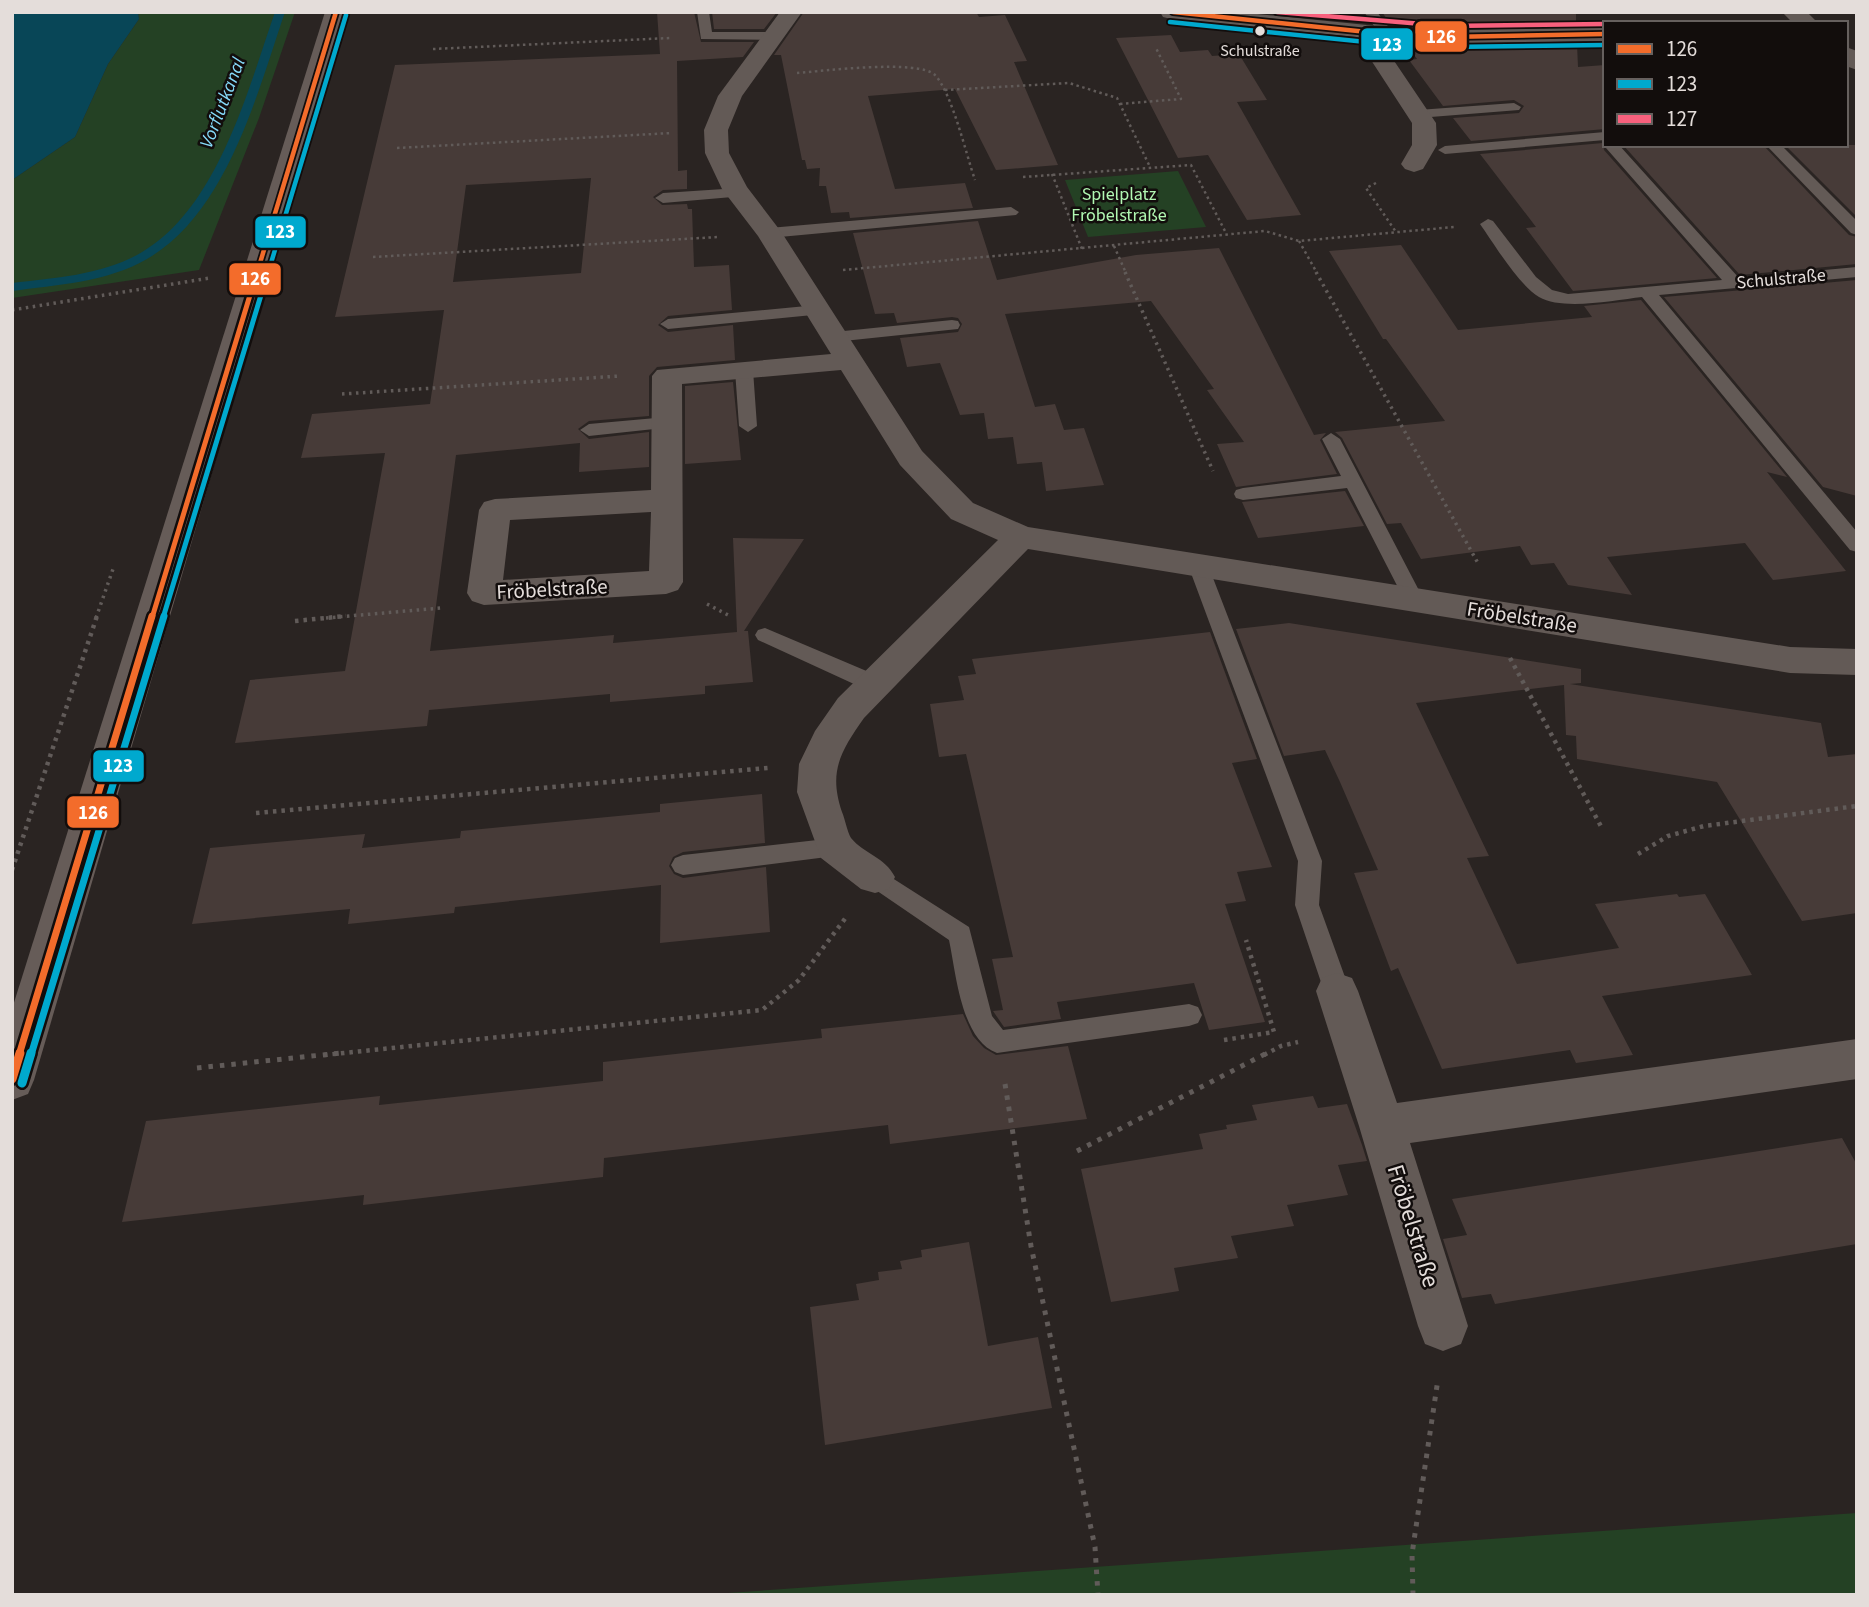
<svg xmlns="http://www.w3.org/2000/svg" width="1869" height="1607" font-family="'Source Sans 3',sans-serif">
<rect width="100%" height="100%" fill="#2a2422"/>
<path fill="#244124" d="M 138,12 L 295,12 L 259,118 L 199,270 L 12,298 L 12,180 L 75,137 L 108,64 L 139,19 Z
M 1178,171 L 1206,227 L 1088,237 L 1065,180 Z
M 1857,1513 L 1857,1595 L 699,1595 Z"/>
<path fill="#084657" d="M 12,12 L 138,12 L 139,19 L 108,64 L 75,137 L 12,180 Z"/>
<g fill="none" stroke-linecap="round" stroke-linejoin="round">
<path fill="#084657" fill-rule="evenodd" d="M 275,12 L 285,12 C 257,94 227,213 147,259 C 108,282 56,285 12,291 L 12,283 C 54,278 100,275 137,255 C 217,212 247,92 275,12 Z"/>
</g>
<path fill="#473b38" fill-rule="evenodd" d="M 657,12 L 694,12 L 701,42 L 754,42 L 743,57 L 677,61 L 678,171 L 687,170 L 687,189 L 663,190 L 653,197 L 662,205 L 687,204 L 688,209 L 692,209 L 694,267 L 729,265 L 732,310 L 668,316 L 658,325 L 668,332 L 733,325 L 735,360 L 657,367 L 649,376 L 649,416 L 589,421 L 578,429 L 589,439 L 649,432 L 649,467 L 579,472 L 580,443 L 456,455 L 430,651 L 614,635 L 613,643 L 737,632 L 733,538 L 804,539 L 744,631 L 748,631 L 753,682 L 705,686 L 705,694 L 610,702 L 610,694 L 429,710 L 427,726 L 235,743 L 250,680 L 345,671 L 385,453 L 301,458 L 312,414 L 430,404 L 444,310 L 335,317 L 395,65 L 660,54 ZM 591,178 L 581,273 L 453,282 L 466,185 Z
M 712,12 L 777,12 L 764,29 L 714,29 Z
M 804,12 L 976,12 L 979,17 L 1005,15 L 1027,61 L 1014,62 L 1058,165 L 996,170 L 955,89 L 868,96 L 895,189 L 965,183 L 973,208 L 850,218 L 849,212 L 831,213 L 826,186 L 819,186 L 820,168 L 807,169 L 805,160 L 802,160 L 781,55 L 774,55 Z
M 1382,12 L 1576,12 L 1576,25 L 1447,27 L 1391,25 Z
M 1171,35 L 1180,52 L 1208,50 L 1212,56 L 1239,54 L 1267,100 L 1237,102 L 1301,215 L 1247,220 L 1208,155 L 1178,158 L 1116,38 Z
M 1406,44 L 1447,47 L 1577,44 L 1578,67 L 1605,65 L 1605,129 L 1471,141 L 1453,118 L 1519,113 L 1524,106 L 1514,100 L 1443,106 L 1409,60 L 1417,59 Z
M 1603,143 L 1604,150 L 1717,278 L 1573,291 L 1526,228 L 1536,227 L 1480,154 Z
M 1623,145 L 1763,145 L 1849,235 L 1857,237 L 1857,264 L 1740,275 Z
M 1785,145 L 1857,145 L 1857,217 Z
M 978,221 L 997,280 L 1136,255 L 1219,248 L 1314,435 L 1326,433 L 1320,440 L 1337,474 L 1236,487 L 1217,444 L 1244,442 L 1207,390 L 1214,389 L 1151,301 L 1005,314 L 1035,407 L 1055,404 L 1064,430 L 1084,428 L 1104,485 L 1046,491 L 1042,462 L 1017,464 L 1013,437 L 988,439 L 984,413 L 960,415 L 940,363 L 907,367 L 900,338 L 958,332 L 962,324 L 958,318 L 952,317 L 897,323 L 894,313 L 875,314 L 853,233 Z
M 1401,245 L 1458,330 L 1592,317 L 1584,306 L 1641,300 L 1787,477 L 1767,472 L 1846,571 L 1773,580 L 1745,543 L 1607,557 L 1632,595 L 1568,585 L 1554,563 L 1531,565 L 1520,546 L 1421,559 L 1401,523 L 1387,524 L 1342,438 L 1335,432 L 1445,421 L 1386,339 L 1383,339 L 1329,251 Z
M 1857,280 L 1857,496 L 1823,487 L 1664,297 Z
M 733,382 L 741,460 L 685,464 L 685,386 Z
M 1345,491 L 1364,526 L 1258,538 L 1242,502 Z
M 1289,623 L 1581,669 L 1581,683 L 1570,684 L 1821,723 L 1828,757 L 1857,754 L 1857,913 L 1802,921 L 1717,782 L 1577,759 L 1576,736 L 1566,735 L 1564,685 L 1416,703 L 1489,856 L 1467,858 L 1517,964 L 1619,948 L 1595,904 L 1677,894 L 1679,897 L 1705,894 L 1752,975 L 1602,996 L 1633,1055 L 1576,1063 L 1570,1050 L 1442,1069 L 1398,968 L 1391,971 L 1354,873 L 1378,870 L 1340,782 L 1325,750 L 1284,756 L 1236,629 Z
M 1210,632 L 1257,759 L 1232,763 L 1272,867 L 1237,872 L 1246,901 L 1225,904 L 1265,1022 L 1209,1030 L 1194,983 L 1057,1002 L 1061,1019 L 1004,1027 L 993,1011 L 1003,1010 L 992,959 L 1013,957 L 966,754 L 939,757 L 930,704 L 964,700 L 958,676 L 976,674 L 972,659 Z
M 762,794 L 765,843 L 683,852 L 673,857 L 669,866 L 674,874 L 683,878 L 766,867 L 770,932 L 660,943 L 661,885 L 455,907 L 454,913 L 348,924 L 350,909 L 192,924 L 210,848 L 365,834 L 362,848 L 460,838 L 461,831 L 660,812 L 660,804 Z
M 963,1014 L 973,1036 L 984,1048 L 996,1055 L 1068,1046 L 1087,1119 L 890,1144 L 888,1125 L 604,1158 L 603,1177 L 363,1205 L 364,1195 L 122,1222 L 146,1121 L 380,1096 L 379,1105 L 603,1081 L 603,1062 L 822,1038 L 821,1029 Z
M 1313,1096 L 1318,1108 L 1347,1104 L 1362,1145 L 1367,1161 L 1338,1165 L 1348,1195 L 1287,1205 L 1294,1226 L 1231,1236 L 1238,1258 L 1174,1268 L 1179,1291 L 1111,1302 L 1081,1169 L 1203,1149 L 1199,1134 L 1227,1129 L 1226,1125 L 1257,1120 L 1252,1105 Z
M 1842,1138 L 1857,1165 L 1857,1244 L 1495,1304 L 1491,1294 L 1462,1298 L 1443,1239 L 1467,1235 L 1452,1199 Z
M 969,1242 L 988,1346 L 1038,1337 L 1052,1408 L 825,1445 L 810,1307 L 859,1300 L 856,1284 L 879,1280 L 878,1272 L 902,1269 L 900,1261 L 922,1257 L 921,1250 Z"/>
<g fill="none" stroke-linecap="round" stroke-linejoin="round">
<path stroke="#615b59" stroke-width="2.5" stroke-dasharray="2.5 3.5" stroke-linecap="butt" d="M 433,49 L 670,38
M 797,73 C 823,71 919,59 935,75 C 952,93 966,154 975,180
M 945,90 L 1069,83 L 1117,98 L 1150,167
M 1120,104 L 1181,99 L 1156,48
M 397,148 L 672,133
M 1052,174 L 1082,249
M 1023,177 L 1191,165 L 1227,235
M 1376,183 L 1366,188 L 1396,232
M 1299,241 L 1317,273
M 1114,246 L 1126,273
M 373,257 L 718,237
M 843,270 L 1265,231 L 1299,241 L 1454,227"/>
<path stroke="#615b59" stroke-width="3.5" stroke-dasharray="2.5 4.5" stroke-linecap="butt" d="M 1125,272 L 1213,471
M 1316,272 L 1479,565
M 12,310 L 210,278
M 342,394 L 620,376
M 707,604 L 730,616
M 96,618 L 113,569
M 326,618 L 441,608"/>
<path stroke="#615b59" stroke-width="4.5" stroke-dasharray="3.5 5" stroke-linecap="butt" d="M 295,621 L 346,616
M 1510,658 L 1603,830
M 256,813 L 768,768
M 1638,854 L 1668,836 L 1704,826 L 1857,806
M 12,870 L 97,616
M 1224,1040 L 1274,1032 L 1246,940
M 324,1055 L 762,1010 L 799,980 L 847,916
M 1264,1055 L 1281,1046 L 1298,1042"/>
<path stroke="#615b59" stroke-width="5" stroke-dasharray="4.5 7" stroke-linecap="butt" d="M 197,1068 L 341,1053
M 1005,1084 L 1031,1246 L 1095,1547 L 1098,1595
M 1077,1151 L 1267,1053
M 1413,1595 L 1412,1554 L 1438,1379"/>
<path fill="#635a56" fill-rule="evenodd" d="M 697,12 L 709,12 L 712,32 L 774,32 L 781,36 L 774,40 L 701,39 Z
M 1364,12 L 1377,12 L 1394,34 L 1392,37 L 1382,37 Z
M 1514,103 L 1521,107 L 1519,110 L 1418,118 L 1411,114 L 1418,110 Z
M 1605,132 L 1605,140 L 1445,154 L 1438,150 L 1445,146 Z
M 1605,144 L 1619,145 L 1739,278 L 1857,267 L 1857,277 L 1659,295 L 1857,532 L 1857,552 L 1850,550 L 1642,297 C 1615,300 1563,311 1539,297 C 1517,283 1495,245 1480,224 L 1488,219 L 1493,221 L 1536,277 L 1552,290 L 1568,294 L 1722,280 L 1606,148 Z
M 1766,145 L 1781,145 L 1857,221 L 1857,235 L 1851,233 Z
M 739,188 L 747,193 L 744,196 L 663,203 L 655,198 L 663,193 Z
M 1011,207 L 1019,212 L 1016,215 L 769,238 L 761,233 L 769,228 Z
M 817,305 L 825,310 L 823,314 L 668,329 L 660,324 L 668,319 Z
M 952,320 L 958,321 L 960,325 L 958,329 L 834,342 L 826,337 L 834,332 Z
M 744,365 L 753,370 L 757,426 L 748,432 L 739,426 L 735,370 Z
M 667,417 L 673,419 L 676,423 L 673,427 L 589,436 L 580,430 L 589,424 Z
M 1331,433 L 1340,439 L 1424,600 L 1421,605 L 1407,605 L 1347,488 L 1243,500 L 1236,498 L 1234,494 L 1236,490 L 1243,488 L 1341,476 L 1322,439 Z
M 1198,558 L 1205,560 L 1208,565 L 1322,861 L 1319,905 L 1350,991 L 1346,999 L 1337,1002 L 1328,999 L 1324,991 L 1295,905 L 1298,861 L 1188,565 L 1191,560 Z
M 765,628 L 883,678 L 886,684 L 883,690 L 875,692 L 867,690 L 758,640 L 755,635 L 758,630 Z
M 835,838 L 843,840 L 847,847 L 843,854 L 835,856 L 683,875 L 675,872 L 671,865 L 675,858 L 683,855 Z
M 875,867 L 969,927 L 992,1016 L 1003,1030 L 1189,1004 L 1198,1007 L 1202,1015 L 1198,1023 L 1189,1026 L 997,1053 C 961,1040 956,973 949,940 L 867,884 L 863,877 L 867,870 Z"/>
<path fill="#635a56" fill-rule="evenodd" d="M 780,12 L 802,12 L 742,96 L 728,130 L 729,153 L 747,187 L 782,233 L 922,451 L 973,503 L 1028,527 L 1790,647 L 1857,649 L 1857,675 L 1790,673 L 1028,549 L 864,718 C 841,751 828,771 842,812 C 845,819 847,831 851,838 C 864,854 885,857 895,877 L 889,889 L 875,893 L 861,889 L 821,858 L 797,792 L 799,764 L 815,731 L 838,698 L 998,540 L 951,519 L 900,465 L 841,370 L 682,384 L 683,582 L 678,590 L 666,594 L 484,605 L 472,601 L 467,593 L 479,510 L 484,502 L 495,499 L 651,490 L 652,376 L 657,370 L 831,354 L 758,236 L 722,189 L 705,153 L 704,130 L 718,96 ZM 651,512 L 649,571 L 503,580 L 510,520 Z
M 1160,12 L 1238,12 L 1387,27 L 1447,30 L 1605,27 L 1605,41 L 1447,44 L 1380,40 L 1436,123 L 1437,145 L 1423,169 L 1414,172 L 1405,169 L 1401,164 L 1412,145 L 1412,123 L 1356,37 L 1171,19 L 1163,17 Z
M 1782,12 L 1807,12 L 1818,23 L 1793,23 Z
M 1846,47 L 1857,51 L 1857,70 L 1846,66 Z
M 1337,973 L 1352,978 L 1358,991 L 1397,1103 L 1857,1039 L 1857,1079 L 1410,1143 L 1468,1326 L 1461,1344 L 1443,1351 L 1425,1344 L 1418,1326 L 1359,1126 L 1316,991 L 1322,978 Z"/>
<path fill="#665c58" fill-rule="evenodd" d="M 325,12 L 347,12 L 34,1080 L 28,1094 L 12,1100 L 12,1009 Z"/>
<defs>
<path id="bus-1-far3" d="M 1173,12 L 1387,34 L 1447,37 L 1605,34
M 257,273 L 336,12"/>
<path id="bus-1-far2" d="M 152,618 L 257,272"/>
<path id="bus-1-far1" d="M 19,1055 L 152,616"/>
<path id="bus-1" d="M 12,1079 L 20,1053"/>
<path id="bus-2-far3" d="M 1170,22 L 1386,44 L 1447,47 L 1605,45
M 268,273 L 346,15"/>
<path id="bus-2-far2" d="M 163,618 L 268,272"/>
<path id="bus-2-far1" d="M 31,1055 L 164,616"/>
<path id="bus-2" d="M 22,1083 L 31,1053"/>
<path id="bus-3" d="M 1277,12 L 1447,26 L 1605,24"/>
</defs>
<use href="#bus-1-far3" stroke="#120d0c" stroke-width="8"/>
<use href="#bus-1-far2" stroke="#120d0c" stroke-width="10"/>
<use href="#bus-1-far1" stroke="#120d0c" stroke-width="12"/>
<use href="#bus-1" stroke="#120d0c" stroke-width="14"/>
<use href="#bus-2-far3" stroke="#120d0c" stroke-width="8"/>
<use href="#bus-2-far2" stroke="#120d0c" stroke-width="10"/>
<use href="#bus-2-far1" stroke="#120d0c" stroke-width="12"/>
<use href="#bus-2" stroke="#120d0c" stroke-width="14"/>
<use href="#bus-3" stroke="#120d0c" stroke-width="8"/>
<use href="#bus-1-far3" stroke="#f36c2b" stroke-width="4.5"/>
<use href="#bus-1-far2" stroke="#f36c2b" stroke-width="5"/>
<use href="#bus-1-far1" stroke="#f36c2b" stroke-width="7"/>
<use href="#bus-1" stroke="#f36c2b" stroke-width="9"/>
<use href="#bus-2-far3" stroke="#00a9ce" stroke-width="4.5"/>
<use href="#bus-2-far2" stroke="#00a9ce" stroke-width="5"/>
<use href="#bus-2-far1" stroke="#00a9ce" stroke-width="7"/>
<use href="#bus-2" stroke="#00a9ce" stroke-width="9"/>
<use href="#bus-3" stroke="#f8607d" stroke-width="4.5"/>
</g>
<circle fill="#e4ddda" stroke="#120d0c" stroke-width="2.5" cx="1260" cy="31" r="6"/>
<g text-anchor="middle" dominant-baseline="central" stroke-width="5" stroke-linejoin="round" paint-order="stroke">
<g font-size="16" fill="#e4ddda" stroke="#120d0c">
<text x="1260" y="51">Schulstraße</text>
</g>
<g font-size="18" fill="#b1f7b2" stroke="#120d0c">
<text x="1119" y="194">Spielplatz<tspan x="1119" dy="21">Fröbelstraße</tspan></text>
</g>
<g font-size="18" fill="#e4ddda" stroke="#120d0c">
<text transform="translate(1781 279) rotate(-5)">Schulstraße</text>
</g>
<g font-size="19" font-style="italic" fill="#85d9f8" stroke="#120d0c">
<text transform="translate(223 103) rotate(-69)">Vorflutkanal</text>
</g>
<g font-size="21" fill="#e4ddda" stroke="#120d0c">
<text transform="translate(552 589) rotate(-3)">Fröbelstraße</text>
<text transform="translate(1522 617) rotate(9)">Fröbelstraße</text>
</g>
<g font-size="24" fill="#e4ddda" stroke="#120d0c">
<text transform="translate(1413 1226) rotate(73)">Fröbelstraße</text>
</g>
</g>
<g stroke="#120d0c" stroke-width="2.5">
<rect x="1414" y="20" width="54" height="33" rx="7" fill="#f36c2b"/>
<rect x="1360" y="27" width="54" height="34" rx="7" fill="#00a9ce"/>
<rect x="254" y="215" width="53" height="34" rx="7" fill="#00a9ce"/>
<rect x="228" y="262" width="54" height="34" rx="7" fill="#f36c2b"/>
<rect x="92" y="749" width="53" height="34" rx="7" fill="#00a9ce"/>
<rect x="66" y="795" width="54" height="34" rx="7" fill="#f36c2b"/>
</g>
<g font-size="19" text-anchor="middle" font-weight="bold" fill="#fff">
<text x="1441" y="43">126</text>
<text x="1387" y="51">123</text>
<text x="280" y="238">123</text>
<text x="255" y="285">126</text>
<text x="118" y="772">123</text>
<text x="93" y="819">126</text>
</g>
<rect width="1869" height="1607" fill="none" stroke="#e4ddda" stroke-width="28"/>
<rect x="1603" y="21" width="245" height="126" fill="#120d0c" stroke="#66605e" stroke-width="2"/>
<rect x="1617" y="44" width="35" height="10" fill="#f36c2b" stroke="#66605e" stroke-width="2"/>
<text x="1666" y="56" font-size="21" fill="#e4ddda">126</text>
<rect x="1617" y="79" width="35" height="10" fill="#00a9ce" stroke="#66605e" stroke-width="2"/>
<text x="1666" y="91" font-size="21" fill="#e4ddda">123</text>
<rect x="1617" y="114" width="35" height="10" fill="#f8607d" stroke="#66605e" stroke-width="2"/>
<text x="1666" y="126" font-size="21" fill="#e4ddda">127</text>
</svg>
